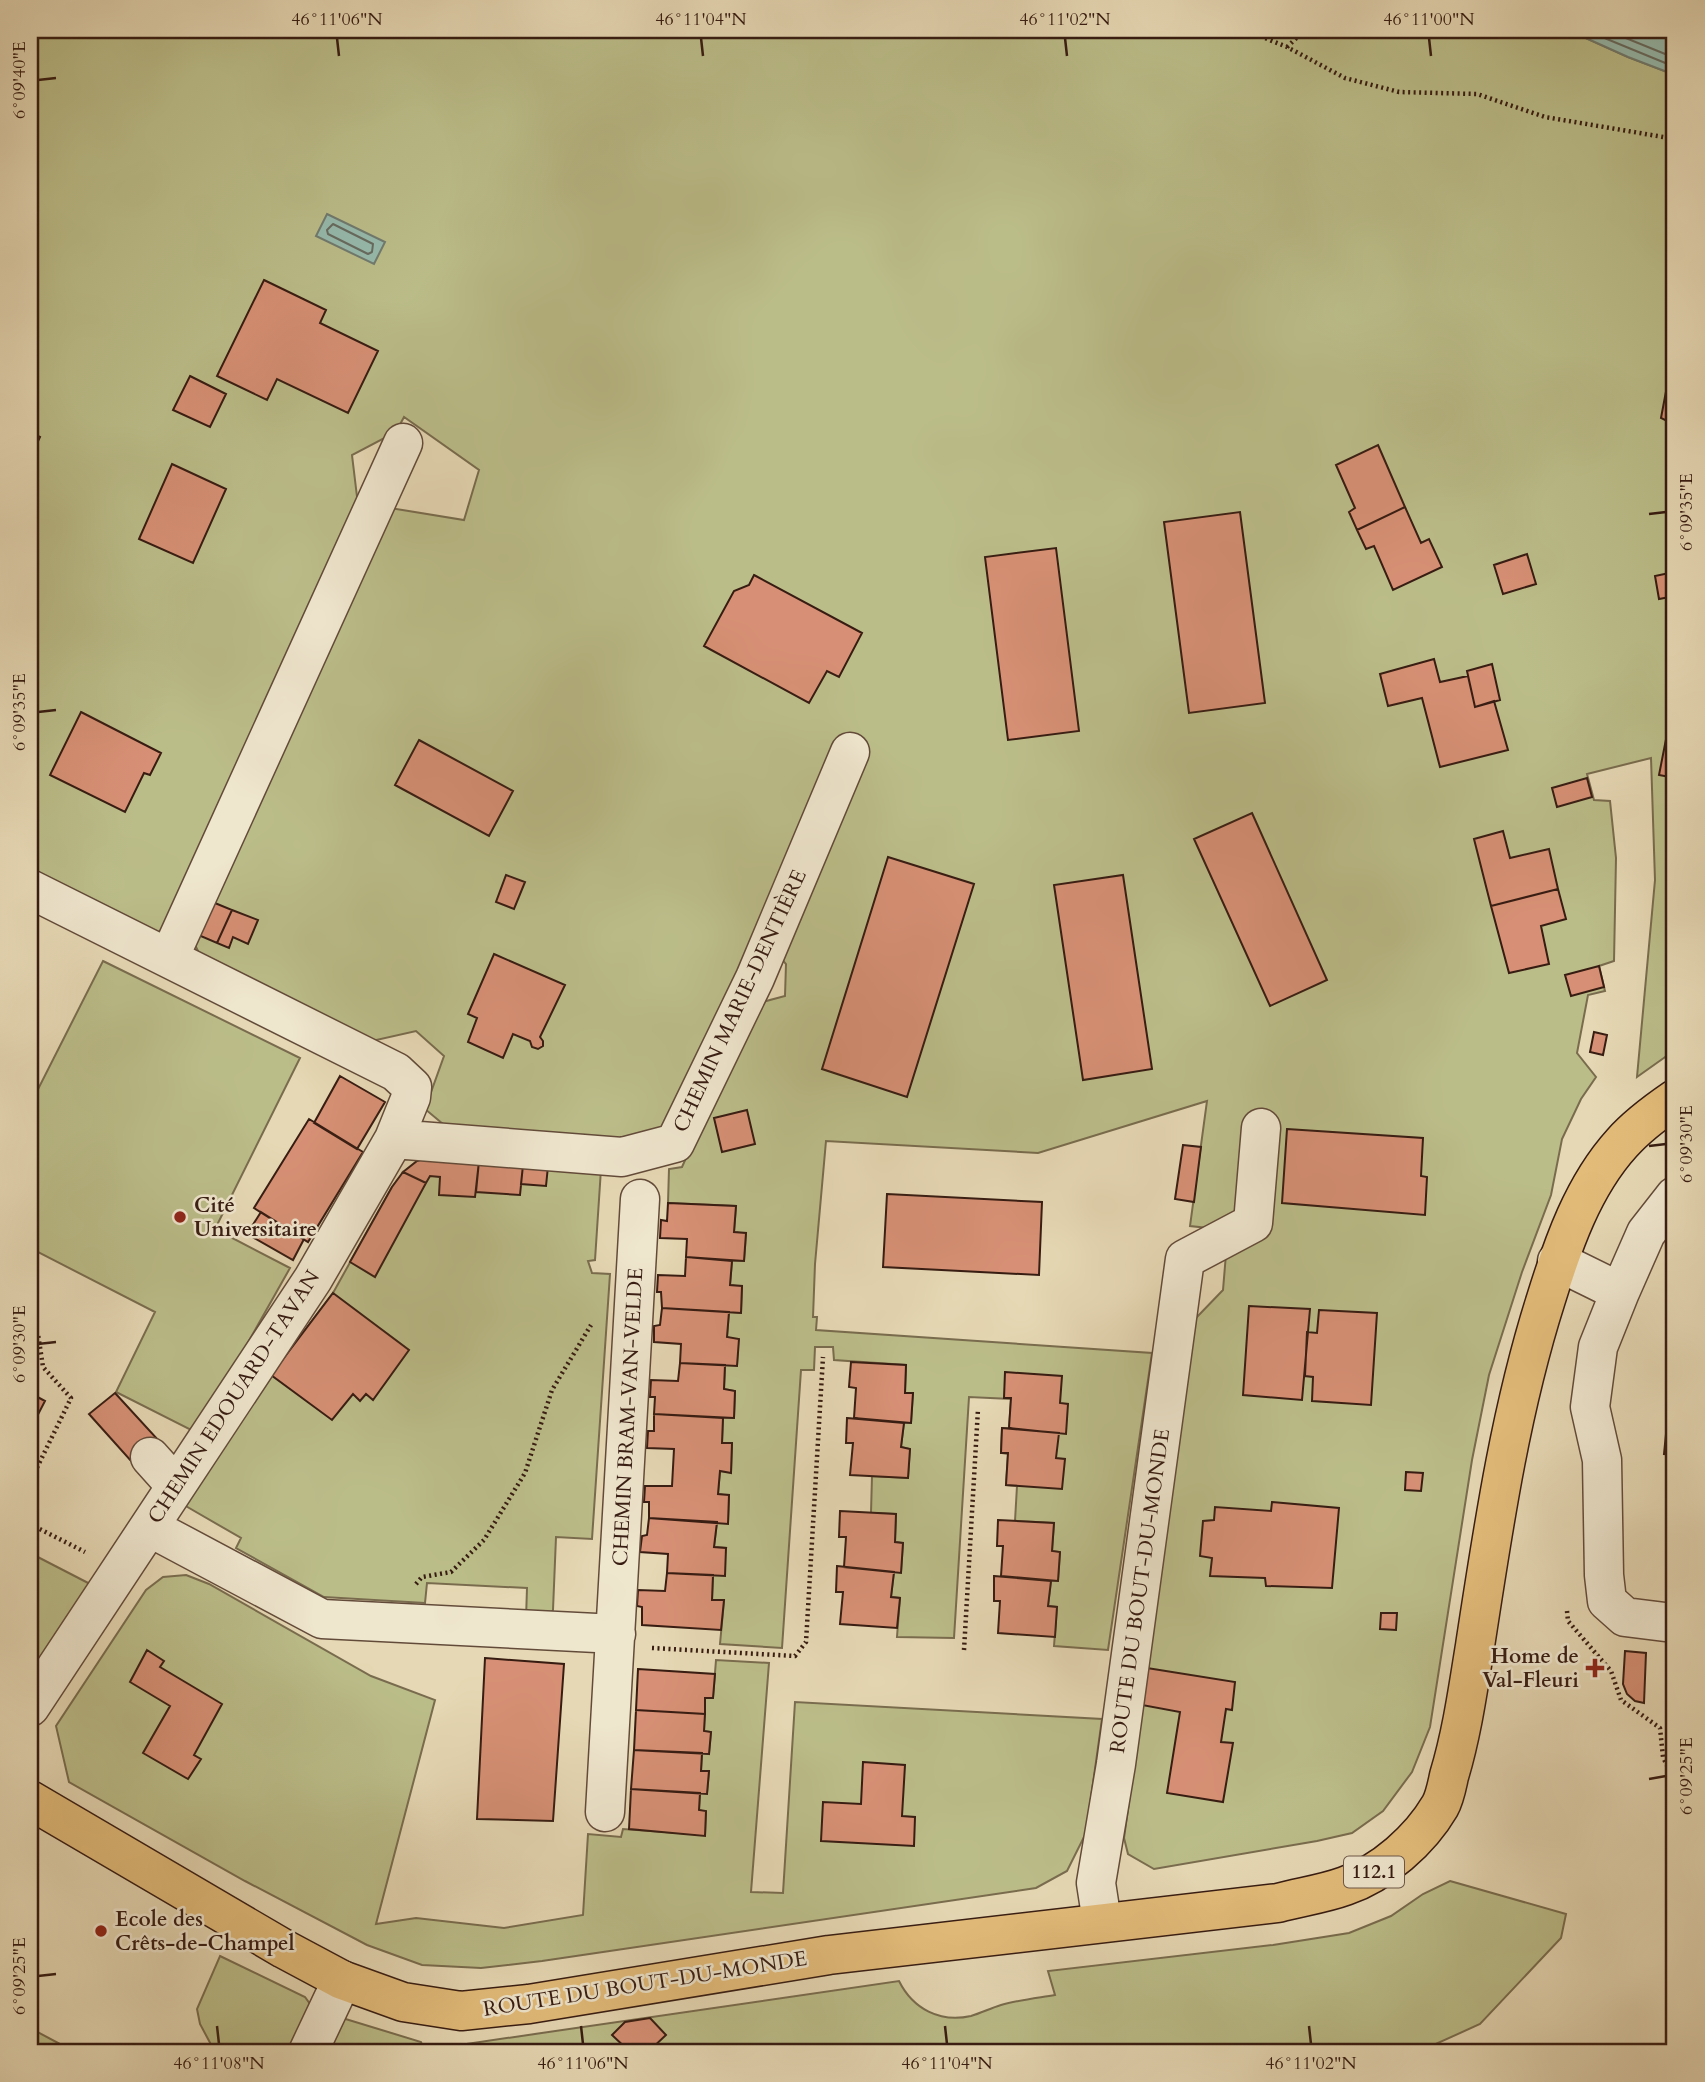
<svg xmlns="http://www.w3.org/2000/svg" width="1705" height="2082" font-family="Cardo,serif">
<rect width="100%" height="100%" fill="#e6d8b4"/>
<filter id="stains"><feTurbulence type="fractalNoise" baseFrequency=".00286" numOctaves="4"/><feColorMatrix values="0 0 0 0 .2 0 0 0 0 .09 0 0 0 0 .02 0 0 0 .5 -.17"/></filter>
<radialGradient id="worn" r=".72"><stop offset=".6" stop-color="#630" stop-opacity="0"/><stop offset="1" stop-color="#630" stop-opacity=".3"/></radialGradient>
<path fill="#bbbd89" stroke="#796c4e" stroke-width="2" d="M 30,30 L 1568,30 L 1628,57 L 1675,75 L 1675,1050 L 1637,1077 L 1655,880 L 1651,758 L 1587,774 L 1594,800 L 1610,801 L 1616,858 L 1614,961 L 1599,966 L 1605,991 L 1588,995 L 1577,1053 L 1596,1077 L 1581,1099 L 1562,1139 L 1551,1195 L 1522,1272 L 1489,1375 L 1472,1460 L 1430,1727 L 1412,1772 L 1383,1811 L 1352,1833 L 1317,1841 L 1154,1869 L 1128,1854 L 1124,1838 L 1196,1318 L 1223,1290 L 1226,1254 L 1208,1228 L 1190,1226 L 1207,1101 L 1038,1153 L 826,1141 L 815,1264 L 813,1317 L 817,1317 L 816,1330 L 1152,1353 L 1108,1650 L 1054,1646 L 1057,1607 L 1048,1606 L 1051,1581 L 1058,1581 L 1060,1552 L 1052,1551 L 1054,1523 L 1015,1521 L 1017,1486 L 1006,1485 L 1008,1454 L 1001,1453 L 1002,1428 L 1009,1428 L 1011,1399 L 969,1397 L 954,1638 L 897,1637 L 900,1598 L 891,1597 L 894,1572 L 901,1572 L 903,1543 L 895,1542 L 896,1514 L 871,1513 L 872,1476 L 908,1478 L 910,1449 L 901,1447 L 904,1423 L 911,1423 L 913,1393 L 905,1393 L 906,1365 L 834,1360 L 833,1347 L 815,1347 L 814,1370 L 801,1370 L 782,1648 L 720,1644 L 724,1601 L 712,1600 L 713,1575 L 726,1548 L 714,1547 L 717,1522 L 728,1523 L 729,1496 L 718,1494 L 720,1471 L 731,1472 L 732,1444 L 722,1443 L 723,1418 L 734,1418 L 735,1391 L 724,1389 L 725,1365 L 737,1365 L 738,1342 L 727,1337 L 729,1312 L 741,1313 L 742,1287 L 730,1285 L 732,1261 L 744,1261 L 746,1234 L 734,1232 L 736,1206 L 668,1203 L 669,1169 L 682,1167 L 755,1004 L 785,996 L 786,964 L 776,952 L 684,1109 L 646,1140 L 449,1129 L 425,1109 L 444,1056 L 416,1031 L 372,1041 L 200,955 L 192,939 L 378,506 L 464,520 L 479,470 L 404,417 L 396,432 L 352,455 L 358,505 L 164,935 L 30,869 Z
M 103,961 L 300,1058 L 215,1229 L 290,1268 L 197,1433 L 116,1392 L 155,1312 L 30,1248 L 30,1105 Z
M 429,1157 L 601,1169 L 595,1260 L 588,1261 L 592,1273 L 610,1274 L 592,1539 L 556,1537 L 553,1610 L 547,1619 L 526,1619 L 527,1588 L 427,1583 L 425,1603 L 324,1597 L 236,1548 L 241,1538 L 184,1505 L 271,1375 L 333,1293 L 392,1187 C 403,1173 412,1163 429,1157 Z
M 30,1553 L 94,1586 L 30,1683 Z
M 186,1575 L 209,1584 L 371,1676 L 435,1700 L 376,1924 L 416,1918 L 504,1928 L 583,1915 L 588,1834 L 621,1837 L 623,1829 L 705,1835 L 706,1812 L 699,1810 L 700,1793 L 707,1793 L 709,1772 L 701,1771 L 702,1753 L 709,1754 L 711,1732 L 704,1731 L 705,1698 L 713,1698 L 716,1660 L 769,1663 L 751,1892 L 783,1893 L 795,1702 L 1102,1719 L 1086,1833 L 1067,1871 L 1036,1888 L 542,1961 L 481,1968 L 422,1965 L 367,1945 L 245,1881 L 69,1782 L 56,1726 L 146,1590 L 163,1577 Z
M 1450,1881 L 1566,1914 L 1561,1938 L 1480,2024 L 1418,2052 L 469,2052 L 466,2044 L 899,1981 C 913,2009 940,2023 971,2016 C 981,2013 991,2008 1001,2005 C 1018,2000 1037,1998 1055,1995 L 1048,1971 L 1273,1945 L 1349,1933 L 1391,1916 L 1423,1894 Z
M 220,1956 L 305,1997 L 310,2004 L 292,2052 L 215,2052 L 200,2024 L 197,2009 Z
M 339,2017 L 421,2042 L 425,2052 L 322,2052 Z
M 30,2028 L 75,2052 L 30,2052 Z"/>
<path fill="#96baad" stroke="#707b6f" stroke-width="2" d="M 1568,30 L 1675,30 L 1675,75 L 1628,57 Z
M 327,214 L 385,242 L 374,264 L 316,236 Z"/>
<g fill="none" stroke-linecap="round" stroke-linejoin="round">
<path stroke="#666b60" stroke-width="2" d="M 1585,30 L 1675,67
M 1606,30 L 1675,58
M 333,224 L 373,244 L 372,252 L 368,254 L 328,234 L 327,230 Z"/>
</g>
<path fill="#d79075" stroke="#371c12" stroke-width="2" d="M 264,280 L 326,310 L 320,323 L 378,351 L 348,413 L 277,379 L 267,400 L 217,376 Z
M 190,376 L 226,394 L 210,427 L 173,410 Z
M 1667,386 L 1675,391 L 1675,425 L 1661,418 Z
M 30,432 L 40,437 L 30,458 Z
M 1378,445 L 1405,507 L 1357,530 L 1349,512 L 1355,508 L 1336,465 Z
M 172,464 L 226,489 L 193,563 L 139,539 Z
M 1405,507 L 1421,543 L 1429,539 L 1442,567 L 1393,590 L 1374,546 L 1366,549 L 1357,530 Z
M 1240,512 L 1265,703 L 1189,713 L 1164,522 Z
M 1056,548 L 1079,731 L 1008,740 L 985,557 Z
M 1527,554 L 1536,584 L 1503,594 L 1494,565 Z
M 1674,572 L 1675,596 L 1659,599 L 1655,576 Z
M 754,575 L 862,633 L 839,677 L 827,671 L 809,703 L 704,646 L 734,591 L 749,585 Z
M 1434,659 L 1440,682 L 1468,676 L 1475,707 L 1494,701 L 1508,750 L 1440,767 L 1422,698 L 1388,706 L 1380,674 Z
M 1492,664 L 1500,700 L 1475,707 L 1467,671 Z
M 81,712 L 161,753 L 150,775 L 144,773 L 125,812 L 50,775 Z
M 1669,724 L 1675,725 L 1675,778 L 1659,775 Z
M 419,740 L 513,791 L 489,836 L 395,785 Z
M 1587,778 L 1592,797 L 1557,807 L 1552,788 Z
M 1252,813 L 1327,980 L 1270,1006 L 1194,839 Z
M 1503,831 L 1510,858 L 1549,849 L 1558,889 L 1491,906 L 1474,839 Z
M 888,857 L 974,884 L 907,1097 L 822,1069 Z
M 506,875 L 525,882 L 514,909 L 496,902 Z
M 1123,875 L 1152,1069 L 1083,1080 L 1054,885 Z
M 1558,889 L 1566,919 L 1541,926 L 1549,964 L 1509,973 L 1491,906 Z
M 210,901 L 232,910 L 217,943 L 196,934 Z
M 232,910 L 258,920 L 248,944 L 233,937 L 229,948 L 217,943 Z
M 494,954 L 565,985 L 540,1037 L 543,1041 L 543,1046 L 538,1049 L 532,1047 L 530,1041 L 513,1034 L 503,1058 L 468,1042 L 477,1018 L 468,1014 Z
M 1599,966 L 1604,987 L 1571,996 L 1565,975 Z
M 1594,1032 L 1607,1035 L 1603,1055 L 1590,1052 Z
M 340,1076 L 385,1102 L 357,1149 L 314,1123 Z
M 747,1110 L 755,1144 L 722,1152 L 714,1118 Z
M 309,1119 L 363,1152 L 308,1242 L 254,1208 Z
M 1287,1129 L 1423,1138 L 1421,1176 L 1427,1177 L 1425,1215 L 1282,1203 Z
M 1183,1145 L 1201,1147 L 1194,1202 L 1175,1199 Z
M 429,1157 L 479,1161 L 475,1197 L 439,1195 L 440,1177 L 430,1176 L 426,1183 L 403,1172 L 417,1161 Z
M 479,1161 L 523,1165 L 520,1195 L 476,1192 Z
M 523,1165 L 548,1166 L 546,1186 L 521,1184 Z
M 403,1172 L 426,1183 L 375,1277 L 350,1262 L 392,1187 Z
M 887,1194 L 1042,1202 L 1039,1275 L 883,1267 Z
M 668,1203 L 736,1206 L 734,1232 L 746,1233 L 744,1261 L 686,1257 L 687,1239 L 660,1238 L 661,1220 L 667,1221 Z
M 261,1212 L 304,1239 L 293,1260 L 247,1234 Z
M 686,1257 L 732,1261 L 730,1285 L 742,1286 L 741,1313 L 662,1308 L 661,1292 L 657,1292 L 658,1275 L 685,1276 Z
M 1675,1284 L 1675,1339 L 1670,1338 Z
M 333,1293 L 409,1350 L 373,1400 L 366,1394 L 360,1401 L 353,1394 L 332,1420 L 271,1375 Z
M 1249,1306 L 1310,1309 L 1302,1400 L 1243,1395 Z
M 662,1308 L 729,1312 L 727,1337 L 739,1339 L 737,1366 L 680,1363 L 681,1344 L 654,1342 L 654,1326 L 660,1325 Z
M 1319,1310 L 1377,1313 L 1371,1405 L 1312,1401 L 1313,1377 L 1305,1376 L 1307,1332 L 1317,1333 Z
M 851,1362 L 906,1365 L 905,1393 L 913,1393 L 911,1423 L 854,1418 L 856,1388 L 849,1387 Z
M 680,1363 L 725,1365 L 724,1389 L 735,1391 L 734,1418 L 654,1414 L 655,1397 L 650,1397 L 651,1380 L 678,1381 Z
M 1005,1372 L 1062,1376 L 1060,1403 L 1068,1404 L 1066,1434 L 1009,1428 L 1011,1398 L 1004,1398 Z
M 30,1393 L 45,1401 L 30,1430 Z
M 115,1393 L 160,1442 L 140,1471 L 89,1414 Z
M 654,1414 L 723,1418 L 722,1443 L 732,1443 L 731,1473 L 720,1471 L 718,1494 L 729,1495 L 728,1524 L 649,1518 L 649,1502 L 644,1502 L 645,1486 L 672,1486 L 674,1449 L 647,1448 L 648,1431 L 654,1431 Z
M 847,1418 L 904,1423 L 901,1447 L 910,1449 L 908,1478 L 850,1475 L 853,1443 L 846,1443 Z
M 1002,1428 L 1059,1433 L 1056,1458 L 1065,1459 L 1062,1489 L 1006,1485 L 1008,1453 L 1001,1453 Z
M 1666,1434 L 1675,1434 L 1675,1455 L 1664,1454 Z
M 1406,1472 L 1423,1473 L 1421,1491 L 1405,1490 Z
M 1272,1502 L 1339,1508 L 1332,1588 L 1266,1586 L 1265,1578 L 1210,1576 L 1212,1558 L 1200,1556 L 1203,1521 L 1214,1520 L 1215,1507 L 1271,1511 Z
M 840,1511 L 896,1514 L 895,1542 L 903,1543 L 901,1573 L 844,1567 L 846,1537 L 839,1537 Z
M 649,1518 L 717,1522 L 714,1547 L 726,1548 L 725,1576 L 667,1573 L 668,1554 L 640,1552 L 642,1536 L 647,1535 Z
M 998,1520 L 1054,1523 L 1052,1551 L 1060,1552 L 1058,1581 L 1001,1576 L 1003,1546 L 997,1546 Z
M 837,1566 L 894,1572 L 891,1597 L 900,1598 L 897,1628 L 840,1624 L 843,1592 L 836,1592 Z
M 667,1573 L 713,1575 L 712,1600 L 724,1600 L 721,1630 L 642,1625 L 642,1607 L 637,1606 L 638,1590 L 665,1591 Z
M 994,1576 L 1051,1581 L 1048,1606 L 1057,1607 L 1055,1637 L 998,1633 L 1000,1601 L 994,1601 Z
M 1381,1613 L 1397,1613 L 1396,1630 L 1380,1629 Z
M 147,1650 L 164,1661 L 160,1667 L 222,1704 L 194,1755 L 201,1759 L 188,1779 L 143,1753 L 170,1706 L 130,1682 Z
M 1625,1651 L 1646,1653 L 1644,1703 L 1635,1701 L 1627,1694 L 1623,1684 Z
M 485,1658 L 564,1664 L 553,1821 L 477,1819 Z
M 1147,1668 L 1235,1682 L 1232,1710 L 1226,1709 L 1221,1742 L 1233,1743 L 1223,1802 L 1167,1793 L 1180,1712 L 1142,1705 Z
M 638,1669 L 715,1674 L 713,1698 L 705,1698 L 705,1714 L 636,1710 Z
M 636,1710 L 705,1714 L 704,1731 L 711,1732 L 709,1754 L 634,1750 Z
M 634,1750 L 702,1753 L 701,1771 L 709,1771 L 707,1794 L 631,1789 Z
M 863,1762 L 905,1765 L 902,1816 L 915,1817 L 914,1846 L 821,1841 L 823,1802 L 861,1804 Z
M 631,1789 L 700,1793 L 699,1810 L 706,1811 L 705,1836 L 629,1829 Z
M 650,2018 L 666,2035 L 648,2052 L 630,2052 L 612,2035 L 625,2022 Z"/>
<g fill="none" stroke-linecap="round" stroke-linejoin="round">
<defs>
<path id="minor" d="M 30,889 L 396,1072 L 412,1087 L 411,1097 L 394,1139 L 313,1279 L 30,1707
M 169,958 L 403,443
M 394,1139 L 622,1157 L 675,1143 L 755,978 L 850,752
M 1557,1261 L 1620,1292
M 150,1457 L 176,1486
M 149,1527 L 322,1619 L 616,1634
M 1665,1622 L 1625,1617 L 1607,1601 L 1604,1575 L 1602,1460 L 1590,1407 L 1598,1347 L 1620,1292 L 1646,1233 L 1675,1196
M 605,1812 L 640,1199
M 1102,1922 L 1096,1883 L 1116,1764 L 1185,1259 L 1253,1223 L 1261,1128
M 308,2052 L 342,1980"/>
<path id="major" d="M 30,1800 L 284,1949 L 342,1980 L 403,2002 L 461,2011 L 529,2004 L 829,1955 L 1278,1903 C 1300,1897 1323,1894 1345,1886 C 1383,1873 1420,1840 1440,1806 C 1445,1797 1447,1785 1449,1776 C 1462,1733 1468,1689 1475,1646 C 1493,1529 1510,1412 1546,1299 C 1563,1244 1583,1186 1622,1143 C 1637,1126 1656,1112 1675,1099"/>
</defs>
<use href="#minor" stroke="#634b3a" stroke-width="41"/>
<use href="#major" stroke="#371c12" stroke-width="41"/>
<path stroke="#371c12" stroke-width="4.5" stroke-dasharray="2 3.5" stroke-linecap="butt" d="M 1245,30 L 1287,47 L 1345,78 L 1399,92 L 1477,94 L 1545,117 L 1675,139
M 1287,47 L 1305,30
M 30,1322 L 38,1334 L 43,1367 L 71,1398 L 30,1482
M 30,1524 L 85,1552
M 416,1584 L 422,1577 L 451,1572 L 484,1540 L 525,1473 L 552,1390 L 591,1325
M 1567,1611 L 1568,1621 L 1611,1671 L 1621,1700 L 1660,1728 L 1663,1757 L 1675,1783
M 652,1648 L 795,1656 L 806,1642 L 823,1357
M 964,1650 L 978,1409"/>
<use href="#minor" stroke="#efe6ce" stroke-width="38"/>
<use href="#major" stroke="#e3bc7a" stroke-width="38"/>
</g>
<path fill="none" stroke="#371c12" stroke-width="2.5" d="M 337,38 L 339,56M 701,38 L 703,56M 1065,38 L 1067,56M 1429,38 L 1431,56M 38,80 L 56,78M 1649,514 L 1666,512M 38,712 L 56,710M 1649,1146 L 1666,1144M 38,1344 L 56,1342M 1649,1779 L 1666,1776M 38,1976 L 56,1974M 217,2026 L 219,2044M 581,2026 L 583,2044M 945,2026 L 947,2044M 1309,2026 L 1311,2044"/>
<g fill="#8f2418" stroke="#efe6ce" stroke-width="2.5">
<circle cx="180" cy="1217" r="7"/>
<path d="M1591.5 1657.5h7v7h7v7h-7v7h-7v-7h-7v-7h7z"/>
<circle cx="101" cy="1931" r="7"/>
</g>
<g text-anchor="middle" dominant-baseline="central" stroke-width="5" stroke-linejoin="round" paint-order="stroke">
<rect fill="#efe6ce" stroke="#6e594a" stroke-width="2" x="1344" y="1856.5" width="60" height="31" rx="5"/>
<g font-size="19" font-weight="bold" fill="#371c12">
<text x="1374" y="1872">112.1</text>
</g>
<g font-size="21" fill="#371c12" stroke="#efe6ce">
<text transform="translate(740 1001) rotate(-65)">CHEMIN MARIE-DENTIÈRE</text>
<text transform="translate(234 1397) rotate(-57)">CHEMIN EDOUARD-TAVAN</text>
<text transform="translate(628 1417) rotate(-87)">CHEMIN BRAM-VAN-VELDE</text>
<text transform="translate(1140 1591) rotate(-82)">ROUTE DU BOUT-DU-MONDE</text>
<text transform="translate(645 1984) rotate(-9)">ROUTE DU BOUT-DU-MONDE</text>
</g>
<g font-size="21" font-weight="bold" fill="#371c12" stroke="#efe6ce" text-anchor="start">
<text x="194" y="1205">Cité<tspan x="194" dy="24">Universitaire</tspan></text>
<text x="1579" y="1656" text-anchor="end">Home de<tspan x="1579" dy="24">Val-Fleuri</tspan></text>
<text x="115" y="1919">Ecole des<tspan x="115" dy="24">Crêts-de-Champel</tspan></text>
</g>
</g>
<rect width="1705" height="2082" fill="none" stroke="#e6d8b4" stroke-width="77"/>
<rect x="38" y="38" width="1628" height="2006" fill="none" stroke="#371c12" stroke-width="2.5"/>
<g font-size="18" text-anchor="middle" fill="#371c12">
<text x="337" y="25">46°11'06"N</text>
<text x="701" y="25">46°11'04"N</text>
<text x="1065" y="25">46°11'02"N</text>
<text x="1429" y="25">46°11'00"N</text>
<text transform="translate(19 80) rotate(-90)" y="6">6°09'40"E</text>
<text transform="translate(1686 512) rotate(-90)" y="6">6°09'35"E</text>
<text transform="translate(19 712) rotate(-90)" y="6">6°09'35"E</text>
<text transform="translate(1686 1144) rotate(-90)" y="6">6°09'30"E</text>
<text transform="translate(19 1344) rotate(-90)" y="6">6°09'30"E</text>
<text transform="translate(1686 1776) rotate(-90)" y="6">6°09'25"E</text>
<text transform="translate(19 1976) rotate(-90)" y="6">6°09'25"E</text>
<text x="219" y="2069">46°11'08"N</text>
<text x="583" y="2069">46°11'06"N</text>
<text x="947" y="2069">46°11'04"N</text>
<text x="1311" y="2069">46°11'02"N</text>
</g>
<rect width="100%" height="100%" filter="url(#stains)"/>
<rect width="100%" height="100%" fill="url(#worn)"/>
</svg>
